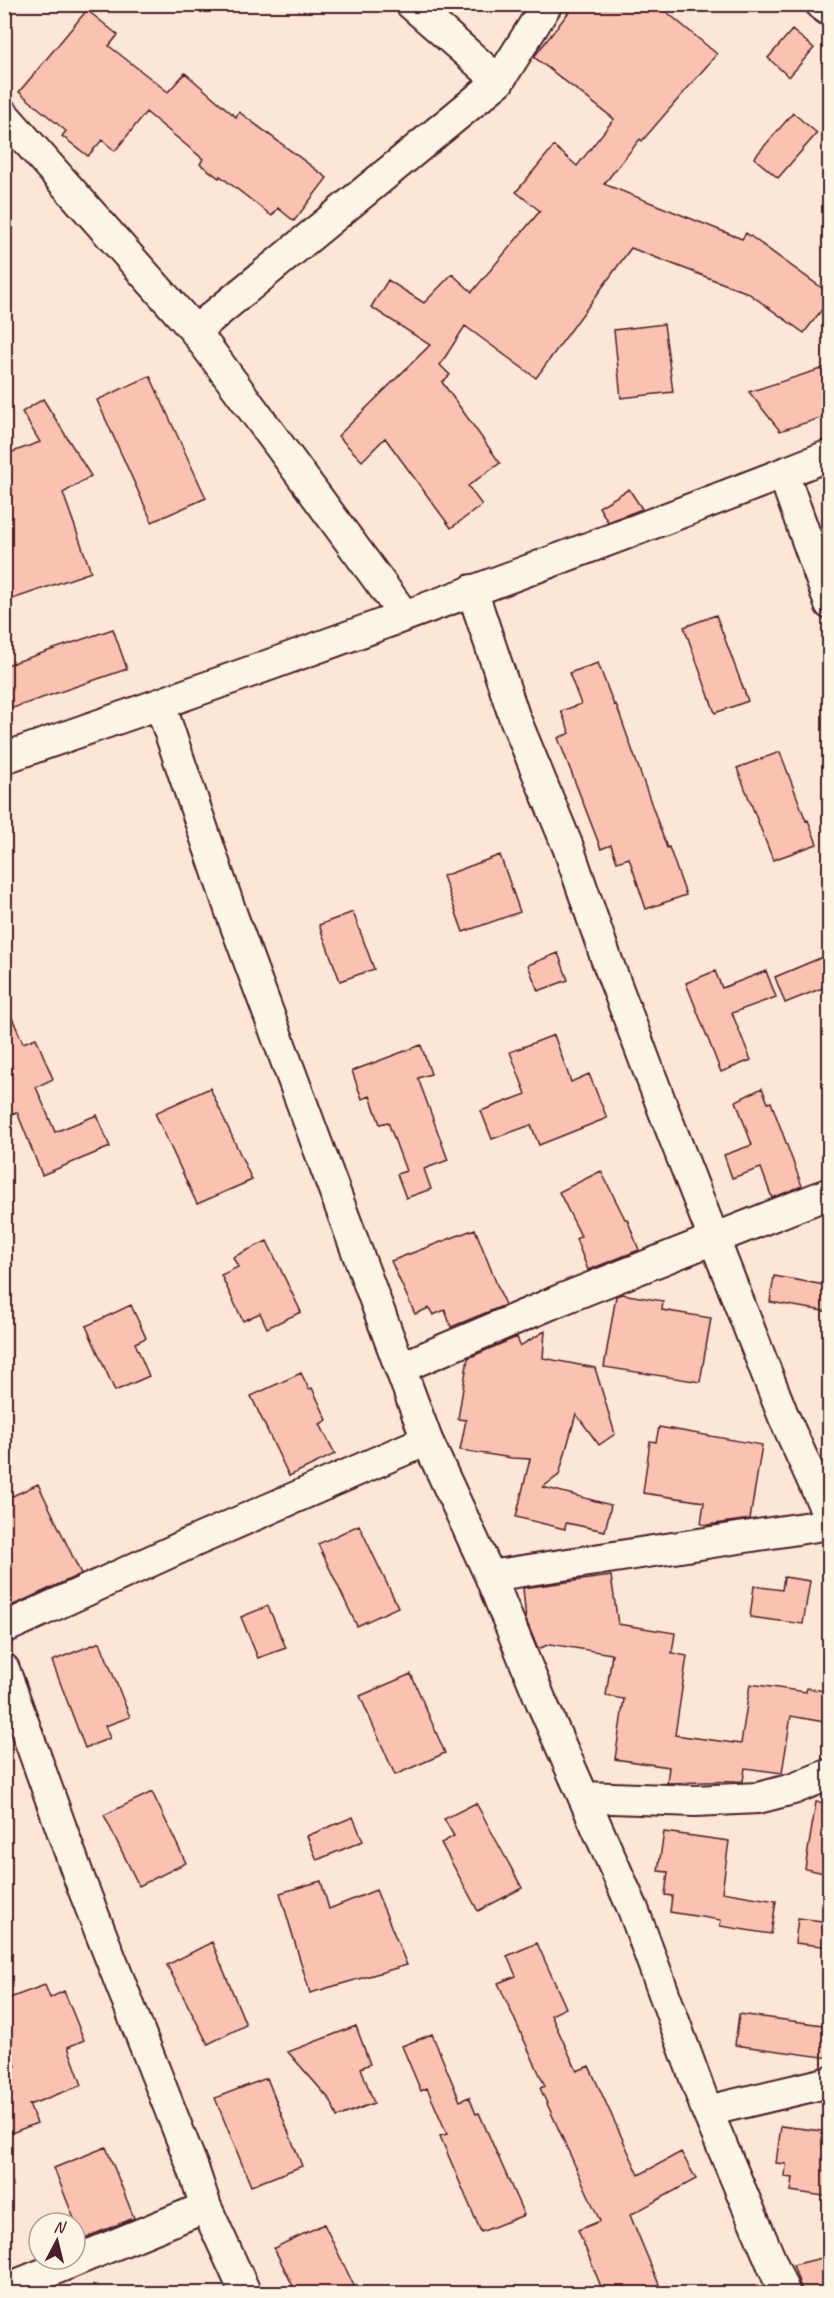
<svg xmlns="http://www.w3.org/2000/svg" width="834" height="2298" font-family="Caveat,sans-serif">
<rect width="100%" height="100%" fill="#fce6d5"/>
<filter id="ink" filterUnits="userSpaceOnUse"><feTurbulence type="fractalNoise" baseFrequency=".0167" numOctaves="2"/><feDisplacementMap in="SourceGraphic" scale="12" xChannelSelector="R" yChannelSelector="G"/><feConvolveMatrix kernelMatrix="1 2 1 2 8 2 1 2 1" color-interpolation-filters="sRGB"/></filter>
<g filter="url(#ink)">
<path fill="#fbc2b1" stroke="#4a1f2b" stroke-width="1.5" d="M 575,4 L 657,4 L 717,54 L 642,141 L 640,139 L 604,184 L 742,239 L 746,233 L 830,294 L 830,299 L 804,333 L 748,293 L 631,248 L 536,378 L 465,326 L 440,365 L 450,375 L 442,382 L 500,463 L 468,486 L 482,505 L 451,528 L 385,438 L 362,461 L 338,436 L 430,345 L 371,307 L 388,280 L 424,303 L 452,274 L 472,292 L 540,211 L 516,192 L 554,146 L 577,166 L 614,119 L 534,57 Z
M 87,10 L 118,35 L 109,46 L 168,92 L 185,73 L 236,117 L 239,112 L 327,178 L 294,221 L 278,208 L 272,216 L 220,176 L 219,178 L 200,164 L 203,159 L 146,112 L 115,151 L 102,140 L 88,156 L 62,136 L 66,131 L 19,92 Z
M 792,30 L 814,48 L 789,77 L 768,58 Z
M 793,113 L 817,133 L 778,178 L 754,158 Z
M 664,324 L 673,392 L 621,398 L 614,330 Z
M 830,366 L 830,415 L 780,431 L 749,392 Z
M 150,376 L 206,498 L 152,522 L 97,400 Z
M 43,399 L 91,476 L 63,493 L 91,572 L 4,602 L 4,455 L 40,442 L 22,412 Z
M 629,489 L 642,509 L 608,522 L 599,507 Z
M 716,615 L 748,701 L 715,713 L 684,627 Z
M 113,629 L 127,669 L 4,711 L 4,666 Z
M 598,663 L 614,705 L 616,704 L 667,848 L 669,847 L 686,895 L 646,909 L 629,858 L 617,862 L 611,845 L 601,849 L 558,738 L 570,733 L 561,711 L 581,704 L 569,673 Z
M 780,752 L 806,821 L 808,820 L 817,844 L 773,860 L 737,768 Z
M 500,855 L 520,912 L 463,932 L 443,876 Z
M 353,912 L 374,969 L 340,981 L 319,925 Z
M 558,953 L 568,980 L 538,991 L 528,965 Z
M 830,954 L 830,985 L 785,1003 L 775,977 Z
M 715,971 L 722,988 L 766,971 L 776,997 L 732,1013 L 751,1060 L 721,1072 L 686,983 Z
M 4,999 L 23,1043 L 36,1038 L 53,1079 L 36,1087 L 55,1132 L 97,1115 L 110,1147 L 42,1175 L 17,1112 L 4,1117 Z
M 554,1035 L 571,1082 L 589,1074 L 607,1118 L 539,1145 L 531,1125 L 492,1139 L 481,1111 L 526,1094 L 510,1052 Z
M 421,1045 L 431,1074 L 418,1078 L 448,1160 L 424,1169 L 431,1189 L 406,1198 L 397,1174 L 406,1171 L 388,1122 L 380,1124 L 370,1096 L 362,1099 L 352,1071 Z
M 210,1088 L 252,1180 L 197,1204 L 155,1113 Z
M 762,1088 L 768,1103 L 771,1102 L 802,1186 L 772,1198 L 761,1168 L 732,1178 L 724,1155 L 752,1145 L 736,1101 Z
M 601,1171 L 625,1219 L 627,1219 L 639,1250 L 588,1270 L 576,1239 L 581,1236 L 559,1192 Z
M 475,1229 L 505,1305 L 451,1327 L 445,1310 L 433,1315 L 429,1308 L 415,1314 L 391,1261 Z
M 267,1241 L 301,1312 L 267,1328 L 260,1313 L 243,1321 L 221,1275 L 238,1267 L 233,1257 Z
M 774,1276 L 830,1286 L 830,1312 L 770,1302 Z
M 622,1294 L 663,1301 L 662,1310 L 711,1318 L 700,1382 L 604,1367 L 616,1296 Z
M 131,1305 L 146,1338 L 135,1343 L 149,1376 L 115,1391 L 86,1326 Z
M 545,1331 L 543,1358 L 595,1368 L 615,1434 L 599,1445 L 576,1414 L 559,1475 L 543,1487 L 611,1505 L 605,1531 L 566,1523 L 565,1529 L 516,1517 L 530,1459 L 512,1458 L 460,1450 L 466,1420 L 458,1419 L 468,1358 L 517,1337 L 520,1346 Z
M 301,1373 L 309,1389 L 312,1388 L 327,1420 L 320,1424 L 335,1454 L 289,1476 L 251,1396 Z
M 659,1427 L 762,1445 L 750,1519 L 707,1525 L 701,1524 L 704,1502 L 643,1493 L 650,1441 L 656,1442 Z
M 38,1484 L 81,1574 L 9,1607 L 4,1598 L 4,1500 Z
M 359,1525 L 398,1607 L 357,1626 L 318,1544 Z
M 611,1576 L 618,1624 L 675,1633 L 672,1653 L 687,1656 L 675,1735 L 741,1744 L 750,1684 L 806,1692 L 807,1688 L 830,1692 L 830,1723 L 791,1716 L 782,1773 L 745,1768 L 743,1781 L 667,1783 L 669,1767 L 615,1759 L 624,1699 L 606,1696 L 612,1654 L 550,1644 L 538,1649 L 526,1620 L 523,1588 Z
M 784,1577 L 810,1581 L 803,1624 L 750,1617 L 754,1586 L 782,1590 Z
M 268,1606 L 286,1648 L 258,1658 L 241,1617 Z
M 100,1642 L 130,1717 L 105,1726 L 110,1738 L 85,1748 L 52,1661 Z
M 411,1674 L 445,1753 L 395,1775 L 360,1696 Z
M 152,1792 L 186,1863 L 139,1886 L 104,1815 Z
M 816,1802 L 830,1804 L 830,1874 L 805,1869 Z
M 476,1803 L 522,1888 L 478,1911 L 441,1843 L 454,1836 L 444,1819 Z
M 353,1817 L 363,1841 L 317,1860 L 307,1836 Z
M 664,1832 L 729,1841 L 722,1892 L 776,1901 L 771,1934 L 720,1926 L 721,1920 L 670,1912 L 672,1896 L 665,1895 L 668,1872 L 658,1871 Z
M 321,1881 L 329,1909 L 376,1890 L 407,1965 L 310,1993 L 280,1893 Z
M 798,1918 L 830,1922 L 830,1947 L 795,1943 Z
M 212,1942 L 246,2025 L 208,2044 L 167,1965 Z
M 537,1943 L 566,2008 L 551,2015 L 577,2071 L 589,2066 L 639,2175 L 681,2152 L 696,2179 L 630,2215 L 663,2294 L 604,2294 L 578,2230 L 600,2221 L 540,2088 L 545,2086 L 498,1983 L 516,1976 L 507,1956 Z
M 45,1985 L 50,1998 L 64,1991 L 84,2040 L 68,2047 L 82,2085 L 29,2105 L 37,2123 L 4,2136 L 4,2047 L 14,2067 L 16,2066 L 4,2036 L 4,2000 Z
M 739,2014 L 830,2026 L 830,2058 L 735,2045 Z
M 356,2026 L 370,2064 L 361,2068 L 374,2103 L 337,2117 L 331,2101 L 288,2052 Z
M 432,2034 L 460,2101 L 469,2097 L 476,2114 L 479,2113 L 524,2215 L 481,2232 L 440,2136 L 447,2134 L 427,2088 L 421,2091 L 402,2046 Z
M 267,2078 L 302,2166 L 251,2186 L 215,2098 Z
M 781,2126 L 830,2132 L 830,2197 L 791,2191 L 793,2178 L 785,2177 L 786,2164 L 776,2163 Z
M 106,2147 L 134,2218 L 82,2239 L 54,2168 Z
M 324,2224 L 358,2294 L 297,2294 L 274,2248 Z
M 830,2256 L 830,2294 L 803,2294 L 793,2265 Z"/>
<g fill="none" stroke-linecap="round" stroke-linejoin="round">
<defs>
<path id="street" d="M 411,4 L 499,81
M 4,115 L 195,331 L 404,615
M 195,331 L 499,81 L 547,4
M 783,473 L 830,604
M 472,590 L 514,716 L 568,847 L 606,958 L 665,1114 L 783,1415 L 830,1519
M 160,704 L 233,918 L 427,1440 L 490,1576 L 541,1701 L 633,1909 L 707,2111 L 785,2294
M 4,758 C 281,663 557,562 830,455
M 400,1368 L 560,1300 L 830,1193
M 490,1576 L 830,1524
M 4,1628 L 186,1545 L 427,1440
M 4,1669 L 81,1883 L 193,2168 L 206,2207 L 246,2294
M 584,1797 L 695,1801 L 758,1798 L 793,1789 L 830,1774
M 707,2111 L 830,2082
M 4,2290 L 206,2207"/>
<path id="secondary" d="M 823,4 L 830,9"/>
</defs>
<use href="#street" stroke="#4a1f2b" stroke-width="34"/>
<use href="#secondary" stroke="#4a1f2b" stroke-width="38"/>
<use href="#street" stroke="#fcf5e5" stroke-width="30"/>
<use href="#secondary" stroke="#fcf5e5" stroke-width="33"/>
</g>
</g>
<rect width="834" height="2298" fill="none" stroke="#fcf5e5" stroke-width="24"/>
<rect x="12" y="12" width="810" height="2274" fill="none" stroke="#4a1f2b" stroke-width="2" filter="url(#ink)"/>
<g transform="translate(57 2241) rotate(7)"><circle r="28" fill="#fcf5e5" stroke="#b59f9b" stroke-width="1.5"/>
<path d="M0-4.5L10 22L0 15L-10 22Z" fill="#4a1f2b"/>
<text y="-9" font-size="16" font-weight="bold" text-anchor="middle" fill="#4a1f2b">N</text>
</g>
</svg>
